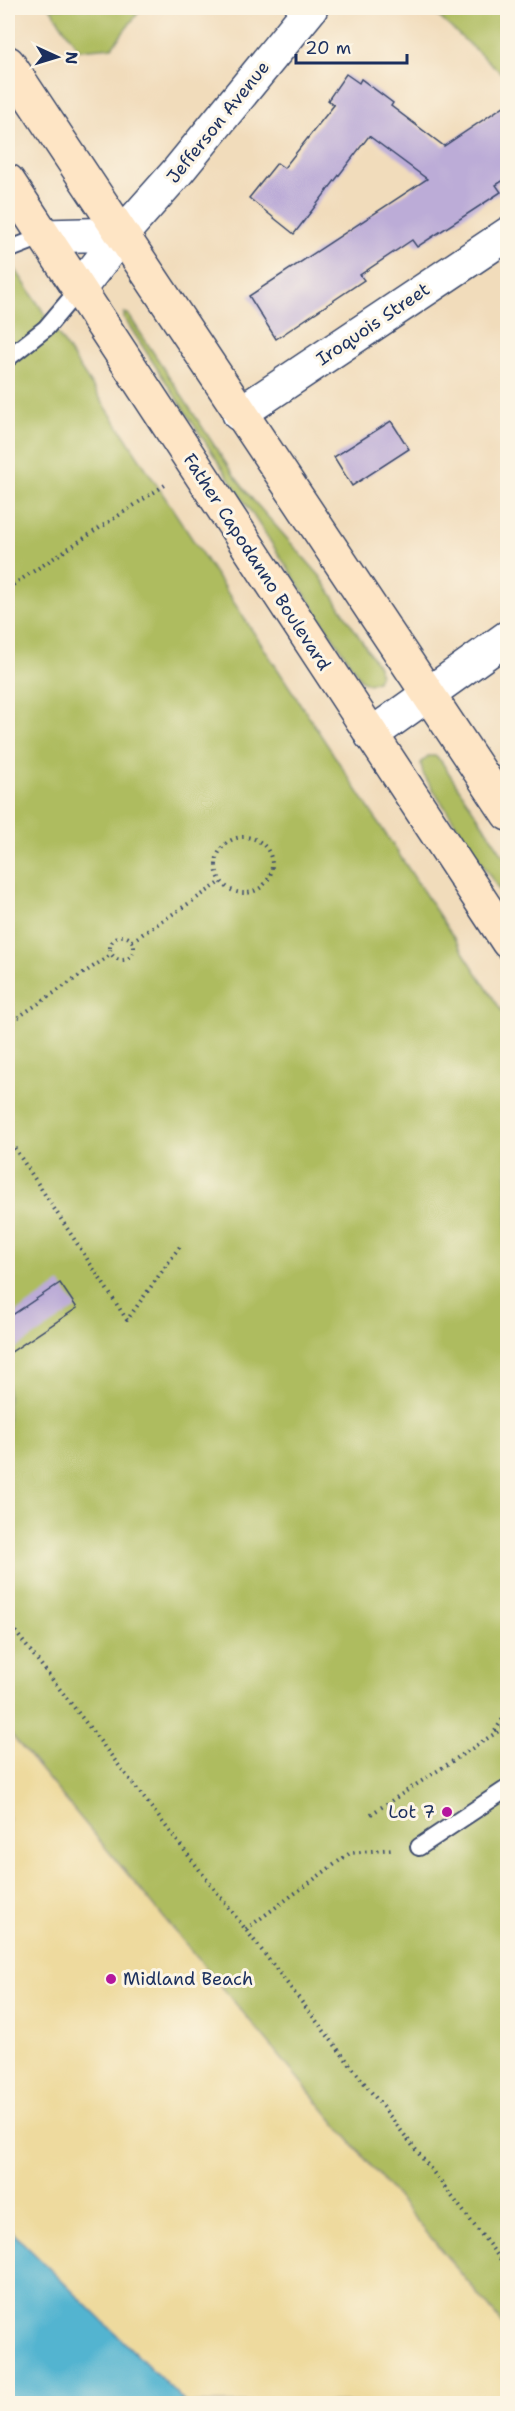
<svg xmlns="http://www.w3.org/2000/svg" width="515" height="2411" font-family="'Shantell Sans',sans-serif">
<rect width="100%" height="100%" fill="#fcf5e5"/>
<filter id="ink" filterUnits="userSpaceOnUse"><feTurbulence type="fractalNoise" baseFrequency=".0167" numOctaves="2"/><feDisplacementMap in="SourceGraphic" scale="12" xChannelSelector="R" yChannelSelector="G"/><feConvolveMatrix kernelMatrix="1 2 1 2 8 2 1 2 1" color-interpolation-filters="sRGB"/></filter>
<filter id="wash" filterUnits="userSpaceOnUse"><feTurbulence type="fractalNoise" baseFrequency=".008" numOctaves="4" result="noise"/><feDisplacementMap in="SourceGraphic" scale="24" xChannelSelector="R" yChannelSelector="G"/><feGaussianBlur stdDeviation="1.35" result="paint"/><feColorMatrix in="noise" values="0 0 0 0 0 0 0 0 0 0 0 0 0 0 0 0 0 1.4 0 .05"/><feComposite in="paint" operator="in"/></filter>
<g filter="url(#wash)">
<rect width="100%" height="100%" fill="#f1dcbb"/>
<path fill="#aebc5e" stroke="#64765e" stroke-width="1.5" d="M 50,8 L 142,8 L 112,47 L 79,50 Z
M 429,8 L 507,8 L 507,78 Z
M 8,258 L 507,1019 L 507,2329 L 8,1731 Z
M 124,313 L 128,314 L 233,474 L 252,499 L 320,576 L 378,666 L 380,674 L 377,681 L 369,684 L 361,680 L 124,318 Z
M 428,756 L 435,756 L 441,761 L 507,861 L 507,902 L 423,774 L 421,763 Z"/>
<path fill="#eeda9e" stroke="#84847e" stroke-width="1.5" d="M 8,1731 L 507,2329 L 507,2403 L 186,2403 L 8,2228 Z"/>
<path fill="#52b4d0" stroke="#367297" stroke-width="1.5" d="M 8,2228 L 186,2403 L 8,2403 Z"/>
<g id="blocks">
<path fill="#bcacd7" d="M 346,74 L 359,83 L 361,79 L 393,103 L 391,106 L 444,146 L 507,104 L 507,178 L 496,185 L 501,192 L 417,247 L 412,240 L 360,275 L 364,280 L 276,339 L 249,296 L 427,179 L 369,136 L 294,234 L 249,198 L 277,163 L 284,168 L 334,105 L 328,100 Z
M 391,421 L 409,449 L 352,486 L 334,457 Z
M 60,1283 L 77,1308 L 8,1354 L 8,1318 Z"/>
</g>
</g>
<g filter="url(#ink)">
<use href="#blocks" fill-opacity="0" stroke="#3b496c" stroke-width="1.5"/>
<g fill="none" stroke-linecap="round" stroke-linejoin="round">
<defs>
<path id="lane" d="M 8,250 L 44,236
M 8,358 L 46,328 L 79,289
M 419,1847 L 508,1788"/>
<path id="street" d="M 44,236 L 122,234
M 79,289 L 122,234 L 178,171 L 311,8
M 239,414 L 508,234
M 371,735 L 508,637"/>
<path id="secondary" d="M 8,63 L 508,814
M 8,181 L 508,942"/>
</defs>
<use href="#lane" stroke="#3b496c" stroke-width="20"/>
<use href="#street" stroke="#3b496c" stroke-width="36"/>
<use href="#secondary" stroke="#3b496c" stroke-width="36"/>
<path stroke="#3b496c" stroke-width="4" stroke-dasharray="1.5 4.5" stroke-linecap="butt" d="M 8,588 L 165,485
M216 865a28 28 0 1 1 56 0a28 28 0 1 1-56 0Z
M110 948a12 12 0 1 1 24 0a12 12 0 1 1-24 0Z
M 132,941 L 221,882
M 8,1024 L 112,954
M 8,1138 L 127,1320 L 181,1245
M 8,1622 L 508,2269
M 495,1731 L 508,1711
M 371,1814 L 508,1725
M 246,1929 L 350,1853 L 394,1849"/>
<use href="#lane" stroke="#fff" stroke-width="16"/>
<use href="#street" stroke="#fff" stroke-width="33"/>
<use href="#secondary" stroke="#fee5c5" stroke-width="33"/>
</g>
</g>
<g fill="#b5179e" stroke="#fcf5e5" stroke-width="2">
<circle cx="447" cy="1812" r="6"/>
<circle cx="111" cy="1979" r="6"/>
</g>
<g text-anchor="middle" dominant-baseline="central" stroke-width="6" stroke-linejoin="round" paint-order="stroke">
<g font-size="18" fill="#1b2f5e" stroke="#fcf5e5">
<text transform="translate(218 122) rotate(-51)">Jefferson Avenue</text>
<text transform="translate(373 324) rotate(-34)">Iroquois Street</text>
<text transform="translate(257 562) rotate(57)">Father Capodanno Boulevard</text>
</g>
<g font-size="18" fill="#1b2f5e" stroke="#fcf5e5" text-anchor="end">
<text x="435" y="1812">Lot 7</text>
<text x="123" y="1979" text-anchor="start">Midland Beach</text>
</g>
</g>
<rect width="515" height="2411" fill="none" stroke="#fcf5e5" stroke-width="30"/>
<g transform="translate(57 57) rotate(94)" stroke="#fcf5e5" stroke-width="4.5" paint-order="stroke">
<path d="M0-4.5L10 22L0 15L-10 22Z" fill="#1b2f5e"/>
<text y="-9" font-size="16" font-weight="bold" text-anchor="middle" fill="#1b2f5e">N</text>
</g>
<path d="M296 54v9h111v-9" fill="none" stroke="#1b2f5e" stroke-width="3"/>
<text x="305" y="54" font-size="18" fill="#1b2f5e" stroke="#fcf5e5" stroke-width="4.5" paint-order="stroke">20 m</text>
</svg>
